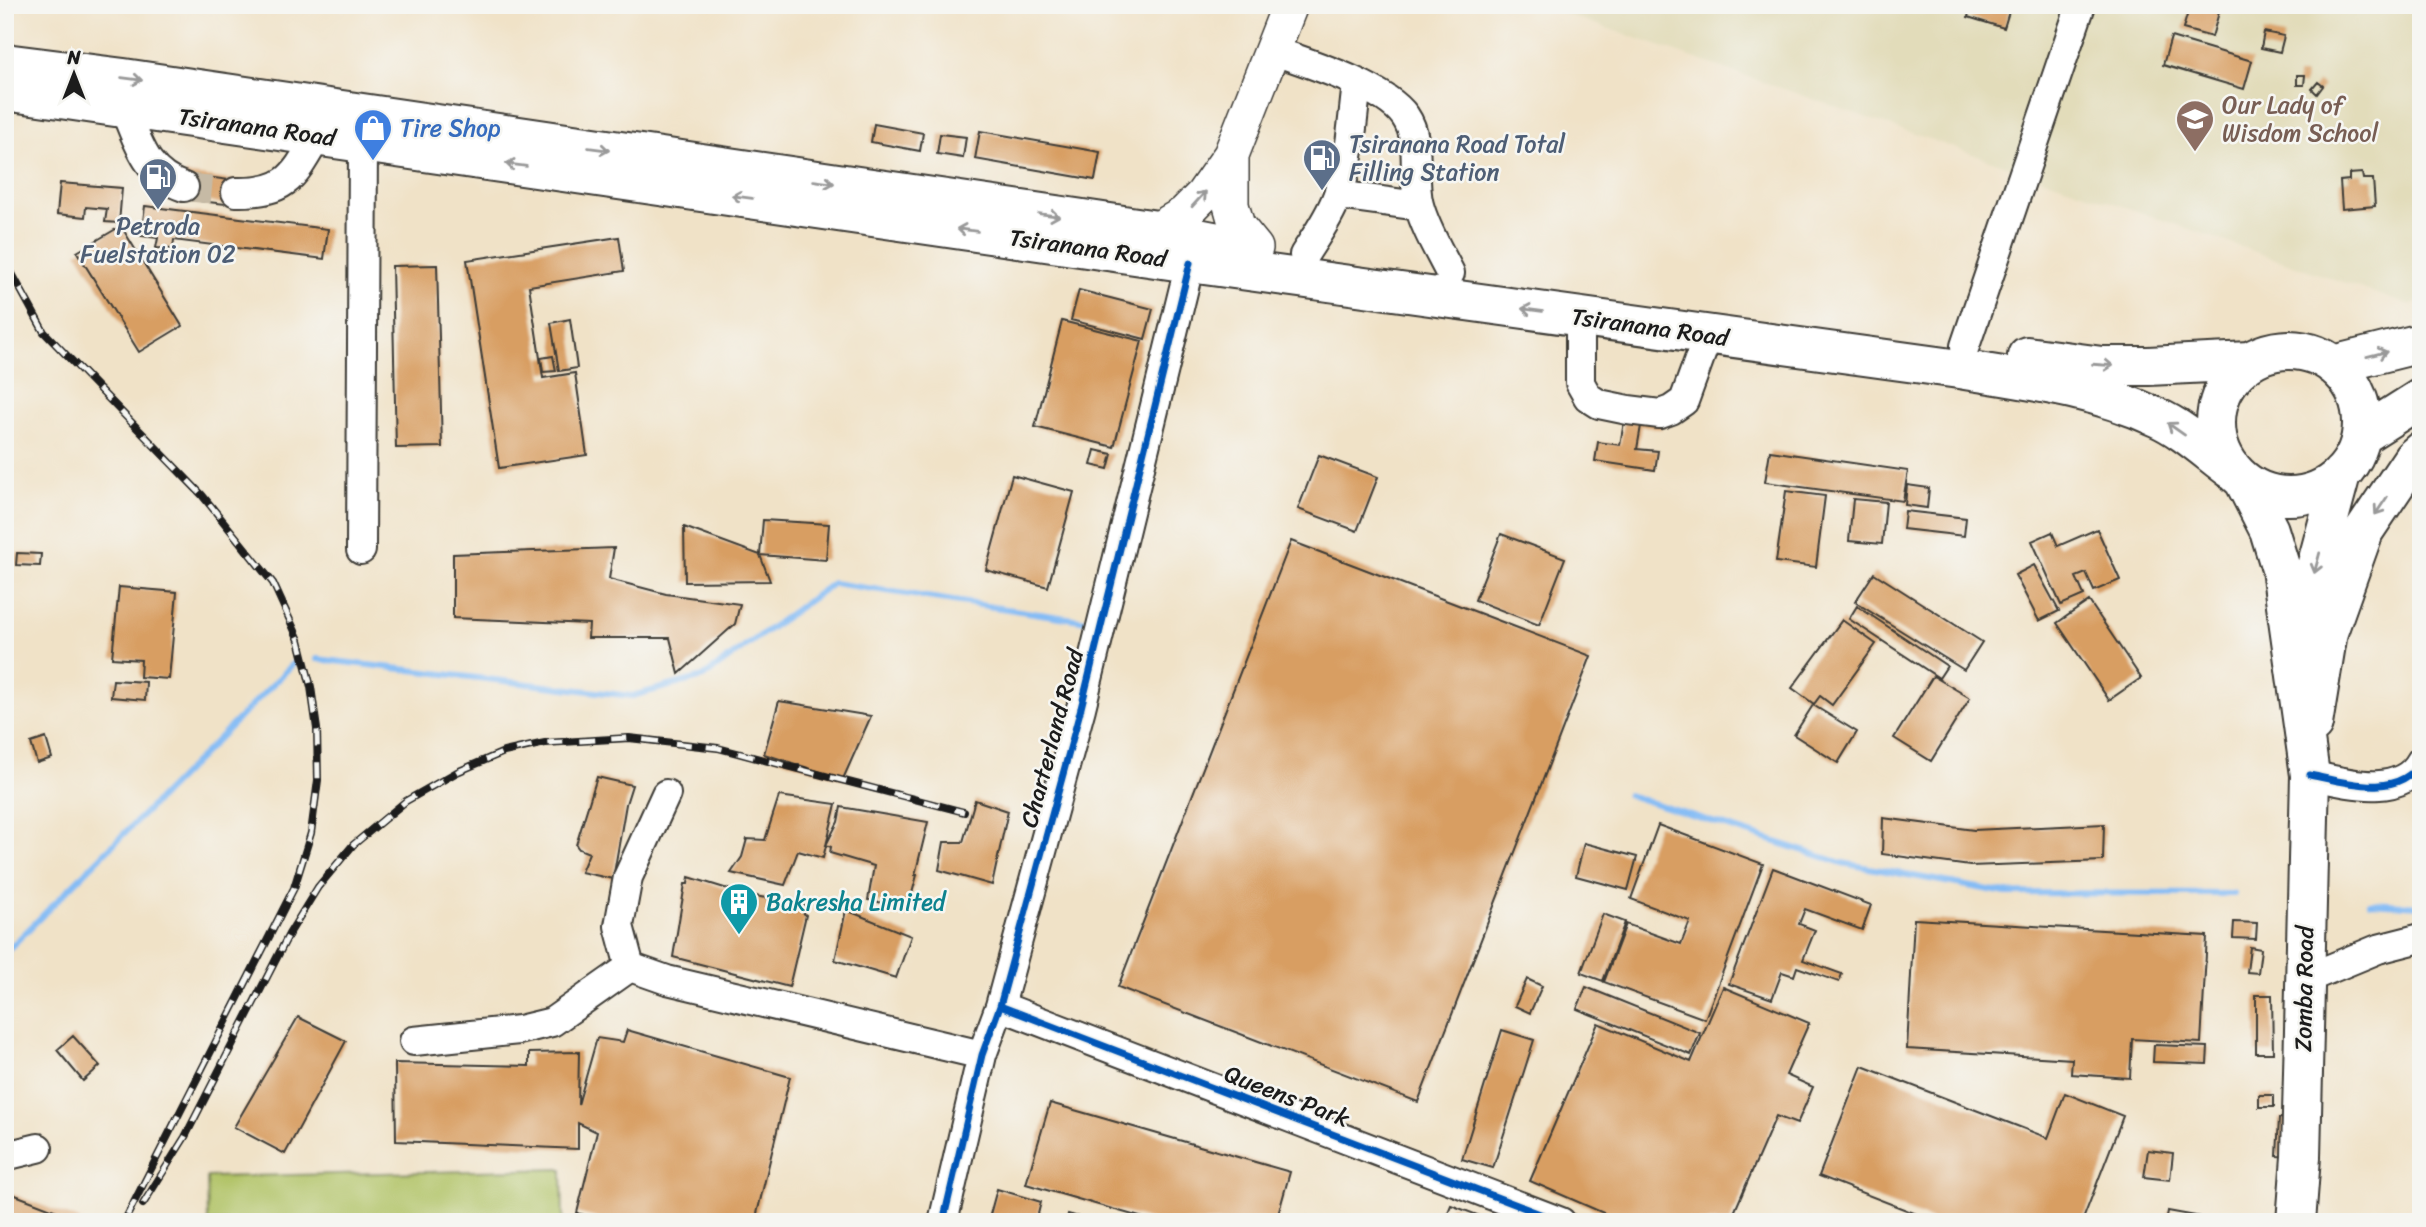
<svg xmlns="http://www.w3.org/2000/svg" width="2426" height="1227" font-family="Sriracha,sans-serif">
<rect width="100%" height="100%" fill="#f6f6f2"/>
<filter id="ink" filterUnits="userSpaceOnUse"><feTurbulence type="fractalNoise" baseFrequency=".0143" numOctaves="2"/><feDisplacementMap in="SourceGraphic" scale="14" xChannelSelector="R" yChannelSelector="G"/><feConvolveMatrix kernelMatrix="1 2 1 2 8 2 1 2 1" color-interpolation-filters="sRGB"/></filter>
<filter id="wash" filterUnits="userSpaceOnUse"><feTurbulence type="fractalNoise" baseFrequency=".00686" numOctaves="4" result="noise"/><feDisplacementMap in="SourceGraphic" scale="28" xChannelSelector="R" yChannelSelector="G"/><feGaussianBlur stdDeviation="1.57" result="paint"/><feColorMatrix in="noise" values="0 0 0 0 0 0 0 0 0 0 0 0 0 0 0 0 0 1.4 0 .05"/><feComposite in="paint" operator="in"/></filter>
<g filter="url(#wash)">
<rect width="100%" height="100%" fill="#f0e2c7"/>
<path fill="#e2dcba" d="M 1540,5 L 2421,5 L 2421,301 L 2409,305 Z"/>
<path fill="#b1c366" stroke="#667041" stroke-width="2" d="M 562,1169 L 563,1222 L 208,1222 L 207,1177 Z"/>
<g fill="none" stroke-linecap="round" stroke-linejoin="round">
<path stroke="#84bcf5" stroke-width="6" d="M 317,659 L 632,696 L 703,677 L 833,583 L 1087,621
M 1628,795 L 1842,863 L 2006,893 L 2234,894
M 2370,903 L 2421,906
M 5,953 L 294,663"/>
</g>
<g id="blocks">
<path fill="#d89e62" d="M 1971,5 L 2011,5 L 2004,28 L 1968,17 Z
M 2190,5 L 2221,5 L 2212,37 L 2183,29 Z
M 2264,32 L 2284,36 L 2280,52 L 2261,48 Z
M 2171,37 L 2252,61 L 2244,89 L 2163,65 Z
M 2297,75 L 2305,75 L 2304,85 L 2297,85 Z
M 2318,82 L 2323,86 L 2317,94 L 2312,89 Z
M 874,124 L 923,133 L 920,151 L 871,142 Z
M 980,131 L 1100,152 L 1095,180 L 975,159 Z
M 940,134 L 966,137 L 963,158 L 937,154 Z
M 2362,173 L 2363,179 L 2373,179 L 2375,206 L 2342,209 L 2340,181 L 2349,180 L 2349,174 Z
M 185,174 L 237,181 L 234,205 L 182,199 Z
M 60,183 L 122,188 L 119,223 L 105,222 L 107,209 L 86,207 L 85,217 L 57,214 Z
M 145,206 L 328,229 L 324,259 L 174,240 L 173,249 L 156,248 L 158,238 L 141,236 Z
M 121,226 L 182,326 L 139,352 L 77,252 Z
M 619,237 L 624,271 L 529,286 L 543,378 L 575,373 L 587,455 L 499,468 L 467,260 Z
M 437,265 L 442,447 L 396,448 L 392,266 Z
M 1079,290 L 1153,309 L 1145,339 L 1071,320 Z
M 570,319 L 577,368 L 559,371 L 551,323 Z
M 1062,321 L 1142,341 L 1114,447 L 1035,427 Z
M 553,356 L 556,371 L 543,372 L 541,358 Z
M 1604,401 L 1664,409 L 1661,429 L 1641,426 L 1637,449 L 1658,451 L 1655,470 L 1595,461 L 1598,442 L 1620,445 L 1624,422 L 1601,419 Z
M 1095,450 L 1112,454 L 1108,469 L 1091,465 Z
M 1770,451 L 1908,471 L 1903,501 L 1765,482 Z
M 1319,455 L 1378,477 L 1357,531 L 1298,509 Z
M 1012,475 L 1074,492 L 1048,587 L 986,570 Z
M 1907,485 L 1929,488 L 1927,508 L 1905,505 Z
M 1786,491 L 1825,496 L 1816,567 L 1776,562 Z
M 1853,499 L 1886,502 L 1882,544 L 1849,541 Z
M 1905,511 L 1966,518 L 1964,536 L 1903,529 Z
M 763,520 L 829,524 L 826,560 L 760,555 Z
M 684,527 L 760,555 L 770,581 L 685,582 Z
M 2097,529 L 2120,580 L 2094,591 L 2086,573 L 2076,577 L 2084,595 L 2061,605 L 2032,541 L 2052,532 L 2058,546 Z
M 1501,534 L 1565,558 L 1539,625 L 1475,600 Z
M 1291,541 L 1591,656 L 1418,1102 L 1118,987 Z
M 614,548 L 609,579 L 666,594 L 740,604 L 735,624 L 679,674 L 670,638 L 588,638 L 589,624 L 453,618 L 453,554 Z
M 17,553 L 41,554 L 40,566 L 16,565 Z
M 2034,565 L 2059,611 L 2039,621 L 2015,575 Z
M 1874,573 L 1982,642 L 1964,670 L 1855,602 Z
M 119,587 L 177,592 L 169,679 L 140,677 L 141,660 L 112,658 Z
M 2089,601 L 2141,678 L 2109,700 L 2057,623 Z
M 1857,606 L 1947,666 L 1939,678 L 1849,619 Z
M 1842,620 L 1876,644 L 1832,705 L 1820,696 L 1814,704 L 1792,688 Z
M 1933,676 L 1970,698 L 1931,761 L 1894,738 Z
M 113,680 L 146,682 L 145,700 L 111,697 Z
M 779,701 L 871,716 L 843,779 L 764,754 Z
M 1813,705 L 1857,732 L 1838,763 L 1794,735 Z
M 46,738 L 52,758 L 37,763 L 31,743 Z
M 597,777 L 632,785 L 626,804 L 613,879 L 581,872 L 589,853 L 579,849 L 576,845 Z
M 779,796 L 836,804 L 823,858 L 798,851 L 785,885 L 731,873 L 742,857 L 747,839 L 765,840 Z
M 975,800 L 1008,811 L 992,885 L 939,870 L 944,842 L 963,842 Z
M 841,807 L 928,822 L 915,875 L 917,875 L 908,908 L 868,900 L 874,866 L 830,853 L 831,847 L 826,845 L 838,822 Z
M 1883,818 L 1974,830 L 2104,824 L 2103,861 L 1970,866 L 1882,854 Z
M 1658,825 L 1763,864 L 1705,1019 L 1604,982 L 1626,924 L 1681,944 L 1690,921 L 1631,899 Z
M 1584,843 L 1637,857 L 1628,890 L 1576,876 Z
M 1773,868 L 1871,905 L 1862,930 L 1805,909 L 1799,924 L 1815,930 L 1803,960 L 1842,974 L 1839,982 L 1797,967 L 1794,976 L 1782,972 L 1772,999 L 1729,984 Z
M 689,877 L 744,894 L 804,905 L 803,913 L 806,915 L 789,987 L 673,957 L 685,884 L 688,884 Z
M 846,910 L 911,936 L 896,978 L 835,960 Z
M 1603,914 L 1625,922 L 1603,981 L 1581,973 Z
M 1914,919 L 2207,936 L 2201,1043 L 2132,1039 L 2130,1078 L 2071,1074 L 2072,1059 L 1907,1049 Z
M 2234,922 L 2257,923 L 2256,939 L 2233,938 Z
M 2250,947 L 2261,949 L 2258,973 L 2247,972 Z
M 1527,979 L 1542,986 L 1530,1013 L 1515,1006 Z
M 1586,987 L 1700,1033 L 1691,1055 L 1577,1009 Z
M 1723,987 L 1809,1023 L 1786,1075 L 1813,1087 L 1797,1124 L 1776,1116 L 1730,1222 L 1624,1222 L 1530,1181 L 1598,1023 L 1691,1062 Z
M 2256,995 L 2272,995 L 2273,1053 L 2256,1053 Z
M 298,1017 L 346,1041 L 285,1154 L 234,1127 Z
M 627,1030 L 790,1077 L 755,1222 L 610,1222 L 577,1213 L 597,1132 L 578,1123 L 578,1149 L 396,1141 L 395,1063 L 529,1066 L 529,1053 L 579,1052 L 578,1105 L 597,1038 L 623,1042 Z
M 1502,1030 L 1534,1040 L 1493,1168 L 1462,1159 Z
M 73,1036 L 100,1066 L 83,1081 L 57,1050 Z
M 2154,1045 L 2208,1047 L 2207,1064 L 2153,1062 Z
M 1862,1066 L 2048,1138 L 2065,1093 L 2123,1116 L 2082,1222 L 1937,1222 L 1819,1176 Z
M 2259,1095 L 2274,1095 L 2274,1107 L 2259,1107 Z
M 1050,1103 L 1290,1172 L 1276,1222 L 1157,1222 L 1026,1184 Z
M 2279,1118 L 2294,1119 L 2292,1157 L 2277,1156 Z
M 2148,1150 L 2173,1153 L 2170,1180 L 2144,1177 Z
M 997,1189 L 1041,1202 L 1036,1222 L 988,1222 Z
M 5,1191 L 80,1220 L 79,1222 L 5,1222 Z
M 1451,1205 L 1480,1216 L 1478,1222 L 1444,1222 Z
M 2168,1211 L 2218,1220 L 2218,1222 L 2166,1222 Z
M 1068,1214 L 1093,1221 L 1093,1222 L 1066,1222 Z"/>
</g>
</g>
<g filter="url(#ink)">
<use href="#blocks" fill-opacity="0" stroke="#3c3a36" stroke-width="2"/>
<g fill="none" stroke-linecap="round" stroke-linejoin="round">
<path stroke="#c6baa5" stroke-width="28" stroke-dasharray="28 14" stroke-linecap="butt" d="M 184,187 L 236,192"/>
<defs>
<path id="minor" d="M 1271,50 C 1305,62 1384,86 1405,116 C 1423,142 1411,176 1419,205 C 1425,228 1439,251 1450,273
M 124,108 C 139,143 145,174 184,187
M 236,192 C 288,193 294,176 318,135
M 1338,195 L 1419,206
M 1304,255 C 1316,236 1329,218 1337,197 C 1351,162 1352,121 1357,84
M 1580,316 L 1580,383 L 1588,397 L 1599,404 L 1628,410 L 1660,414 L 1671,410 L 1684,401 L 1708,335
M 1965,346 L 2081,5
M 361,550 L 363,142
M 2310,775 C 2343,782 2400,800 2421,761
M 666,794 L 628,877 L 619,926 L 630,967 L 667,980 L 982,1055
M 2303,980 L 2378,949 L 2421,938
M 1000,1006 L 1561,1222
M 414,1041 L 519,1030 L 552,1022 L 630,967
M 5,1156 L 38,1148
M 943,1222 L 982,1055 L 1000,1006 L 1081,708 L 1190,263"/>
<path id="major" d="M 1231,155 L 1231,205 L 1237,226 L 1255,248
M 1157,230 L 1184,214 L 1203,195 L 1231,155 L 1290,5"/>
<path id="highway" d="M 5,63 L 124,78 L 1157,230 L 1218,242
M 5,91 L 1190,263 L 1959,369 C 2026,380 2094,388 2156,417 C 2182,428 2208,452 2231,469
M2216 423a73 73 0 1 1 146 0a73 73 0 1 1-146 0Z
M 2027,356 L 2102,366 L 2148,366 L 2250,361
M 2333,365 L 2421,343
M 2361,436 L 2421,398
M 2244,481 L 2269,530 L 2281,569 L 2310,775 L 2301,1157 L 2296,1222
M 2304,645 L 2312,582 L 2341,474
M 2313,724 L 2328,632 L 2364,531 L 2413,458 L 2421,451"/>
</defs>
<use href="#minor" stroke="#3c3a36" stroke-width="32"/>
<use href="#major" stroke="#3c3a36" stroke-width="38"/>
<use href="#highway" stroke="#3c3a36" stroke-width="42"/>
<use href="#minor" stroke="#fff" stroke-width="28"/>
<use href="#major" stroke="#fff" stroke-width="35"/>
<use href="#highway" stroke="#fff" stroke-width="38"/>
<defs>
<path id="rail" d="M 5,261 L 44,332 L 202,495 L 273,583 L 299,640 L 311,687 L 317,729 L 318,780 L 311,833 L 294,888 L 124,1222
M 143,1204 L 185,1137 L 289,934 L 318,887 L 353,845 L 406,801 L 457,772 L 504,752 L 545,743 L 629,738 L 718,748 L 964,812"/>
</defs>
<use href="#rail" stroke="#1c1c1c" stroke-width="8"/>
<use href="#rail" stroke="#f6f6f2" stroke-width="5" stroke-dasharray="16" stroke-linecap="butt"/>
<defs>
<path id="cycleway" d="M 2310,775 C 2343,782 2400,800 2421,761
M 1000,1006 L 1561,1222
M 943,1222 L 982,1055 L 1000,1006 L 1081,708 L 1190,263"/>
</defs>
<use href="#cycleway" stroke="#f6f6f2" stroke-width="11"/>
<use href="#cycleway" stroke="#0057b8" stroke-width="7"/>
</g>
<defs><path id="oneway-shaft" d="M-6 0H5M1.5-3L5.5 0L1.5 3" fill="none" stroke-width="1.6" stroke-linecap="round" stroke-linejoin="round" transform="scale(1.75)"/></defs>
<g stroke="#999">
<use href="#oneway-shaft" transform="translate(132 79) rotate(8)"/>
<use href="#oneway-shaft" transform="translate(599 149) rotate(8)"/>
<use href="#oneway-shaft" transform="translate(516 165) rotate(-172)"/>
<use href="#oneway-shaft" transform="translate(824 182) rotate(8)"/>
<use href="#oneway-shaft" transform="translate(742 197) rotate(-172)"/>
<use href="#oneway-shaft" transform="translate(1199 199) rotate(-48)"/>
<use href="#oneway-shaft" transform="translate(1049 215) rotate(8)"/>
<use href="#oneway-shaft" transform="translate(967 230) rotate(-172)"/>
<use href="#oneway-shaft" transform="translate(1532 310) rotate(-172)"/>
<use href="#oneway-shaft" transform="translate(2377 354) rotate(-14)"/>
<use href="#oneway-shaft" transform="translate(2103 365) rotate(4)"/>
<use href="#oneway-shaft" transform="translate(2176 429) rotate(-145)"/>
<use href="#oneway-shaft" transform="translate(2381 506) rotate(124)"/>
<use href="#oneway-shaft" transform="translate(2317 563) rotate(105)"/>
</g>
</g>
<defs>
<symbol id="school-pin" viewBox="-11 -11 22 30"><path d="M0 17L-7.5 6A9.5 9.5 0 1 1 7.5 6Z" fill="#8d6e63" stroke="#f6f6f2"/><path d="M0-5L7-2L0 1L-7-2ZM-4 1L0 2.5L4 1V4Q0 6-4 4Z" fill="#fff"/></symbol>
<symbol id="shop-pin" viewBox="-11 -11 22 30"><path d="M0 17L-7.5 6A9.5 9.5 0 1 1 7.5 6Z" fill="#3f7fe0" stroke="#f6f6f2"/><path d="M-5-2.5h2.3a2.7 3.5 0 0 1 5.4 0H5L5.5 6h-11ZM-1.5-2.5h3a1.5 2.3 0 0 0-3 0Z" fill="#fff"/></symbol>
<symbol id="fuel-pin" viewBox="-11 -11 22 30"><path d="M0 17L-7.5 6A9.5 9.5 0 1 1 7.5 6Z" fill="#5c6f8a" stroke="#f6f6f2"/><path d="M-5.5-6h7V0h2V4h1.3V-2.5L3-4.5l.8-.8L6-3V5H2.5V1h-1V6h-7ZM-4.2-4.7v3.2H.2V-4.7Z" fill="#fff"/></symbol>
<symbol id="building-pin" viewBox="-11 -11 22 30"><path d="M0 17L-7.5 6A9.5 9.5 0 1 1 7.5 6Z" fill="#0f9aa8" stroke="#f6f6f2"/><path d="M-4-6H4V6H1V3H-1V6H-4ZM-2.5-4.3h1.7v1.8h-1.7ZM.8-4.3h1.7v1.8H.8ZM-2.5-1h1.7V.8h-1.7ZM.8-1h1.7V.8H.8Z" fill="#fff"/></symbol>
</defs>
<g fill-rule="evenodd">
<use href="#school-pin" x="2173" y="97" width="44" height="60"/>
<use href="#shop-pin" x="351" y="106" width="44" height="60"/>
<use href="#fuel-pin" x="1300" y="136" width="44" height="60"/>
<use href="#fuel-pin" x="136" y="155" width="44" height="60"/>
<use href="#building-pin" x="717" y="880" width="44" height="60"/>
</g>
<g text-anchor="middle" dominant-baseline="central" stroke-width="5" stroke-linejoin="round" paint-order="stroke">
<g font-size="24" fill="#785e54" stroke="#f6f6f2" text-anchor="start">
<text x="2222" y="105">Our Lady of<tspan x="2222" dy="28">Wisdom School</tspan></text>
</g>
<g font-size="24" fill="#1c1c1c" stroke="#f6f6f2">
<text transform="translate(257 127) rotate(8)">Tsiranana Road</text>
<text transform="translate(1088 248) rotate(8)">Tsiranana Road</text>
<text transform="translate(1650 327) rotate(8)">Tsiranana Road</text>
<text transform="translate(1052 738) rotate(-75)">Charterland Road</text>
<text transform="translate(2304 989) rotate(-89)">Zomba Road</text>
<text transform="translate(1287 1096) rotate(21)">Queens Park</text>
</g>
<g font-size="24" fill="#366cbe" stroke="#f6f6f2" text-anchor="start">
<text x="400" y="128">Tire Shop</text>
</g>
<g font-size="24" fill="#4e5e75" stroke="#f6f6f2" text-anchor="start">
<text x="1349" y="144">Tsiranana Road Total<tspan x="1349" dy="28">Filling Station</tspan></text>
<text x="158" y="226" text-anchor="middle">Petroda<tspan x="158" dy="28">Fuelstation 02</tspan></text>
</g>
<g font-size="24" fill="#0d838f" stroke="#f6f6f2" text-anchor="start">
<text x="766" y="902">Bakresha Limited</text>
</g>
</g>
<rect width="2426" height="1227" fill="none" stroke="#f6f6f2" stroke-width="28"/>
<g transform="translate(74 74)" stroke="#f6f6f2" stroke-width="5" paint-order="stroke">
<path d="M0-5L12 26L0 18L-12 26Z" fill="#1c1c1c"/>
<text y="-10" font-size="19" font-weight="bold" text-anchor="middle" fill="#1c1c1c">N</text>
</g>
</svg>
